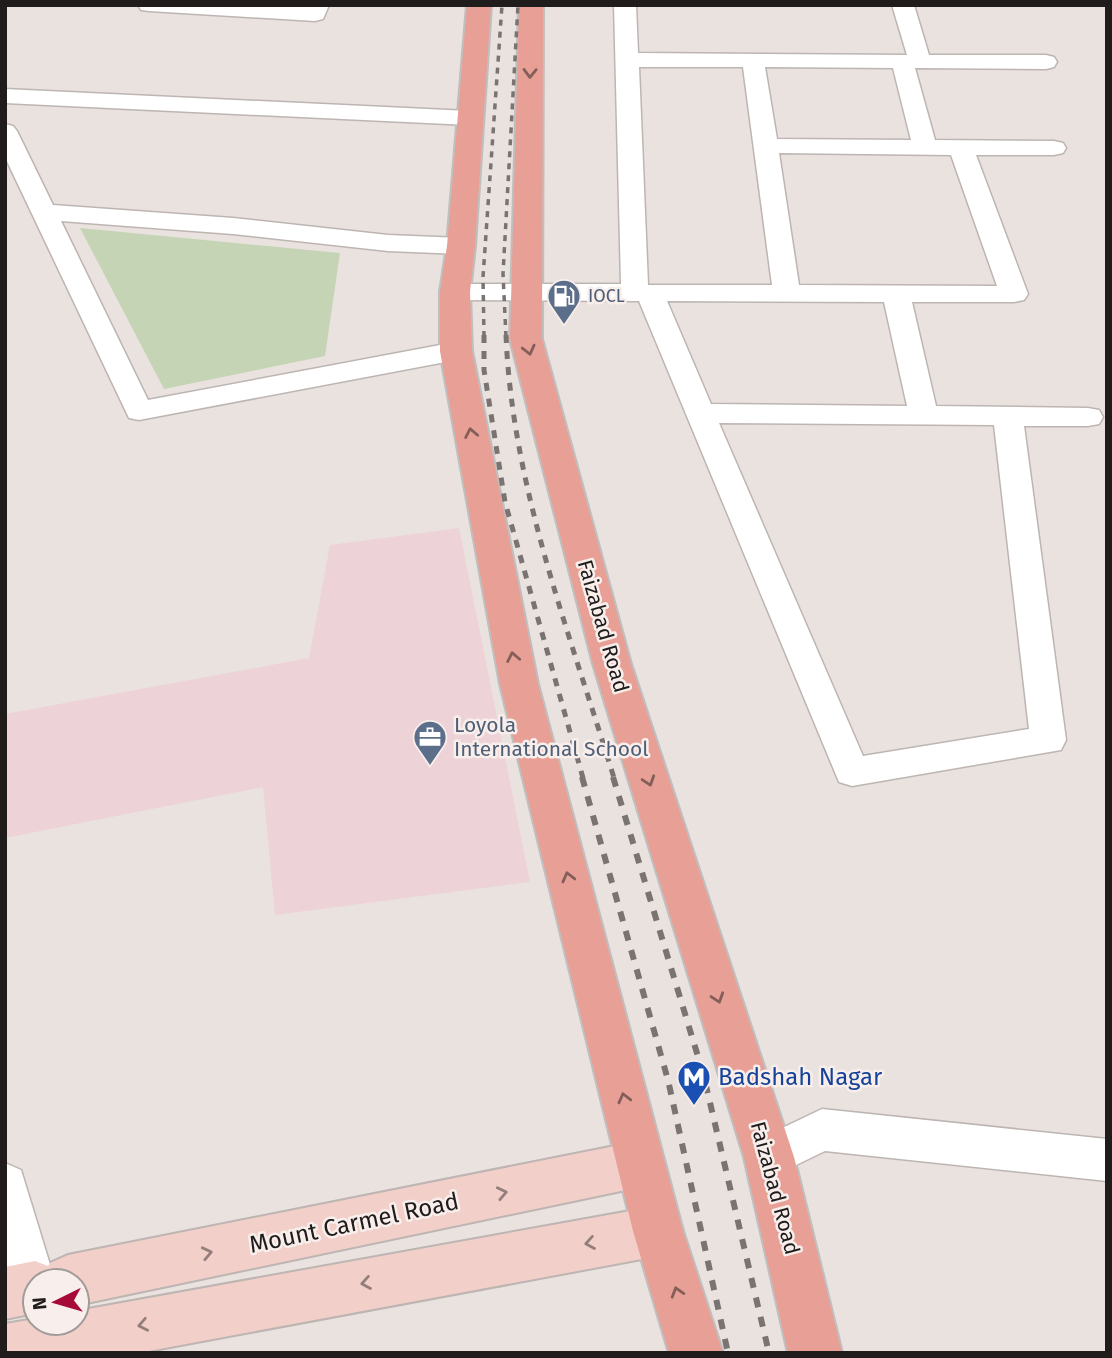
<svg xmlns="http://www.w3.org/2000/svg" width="1112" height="1358" font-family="'Fira Sans',sans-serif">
<rect width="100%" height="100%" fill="#eae2df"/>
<path fill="#edd3d7" d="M 459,528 L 530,882 L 275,915 L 263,787 L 5,838 L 5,714 L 309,658 L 330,545 Z"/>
<path fill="#c4d4b4" d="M 80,228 L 340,253 L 325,356 L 164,389 Z"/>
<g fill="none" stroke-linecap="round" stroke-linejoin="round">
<defs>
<path id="street" d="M 138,5 L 307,7 L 329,5 L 323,19 L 315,21 L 149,11 L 141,10 Z
M 614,5 L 636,5 L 638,53 L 907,55 L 892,5 L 914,5 L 929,55 L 1046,55 L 1054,57 L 1057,62 L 1054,67 L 1046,69 L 915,68 L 935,140 L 1054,141 L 1063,143 L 1066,148 L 1063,153 L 1054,155 L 976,155 L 1028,294 L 1024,300 L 1014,302 L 912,302 L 936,406 L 1088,408 L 1099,410 L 1103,417 L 1099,424 L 1088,426 L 1024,426 L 1066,740 L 1061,750 L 852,786 L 839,782 L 639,301 L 455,300 L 445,298 L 441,292 L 445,286 L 455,284 L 621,284 ZM 639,67 L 743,67 L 772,285 L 648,285 ZM 765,67 L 893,68 L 911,140 L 777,139 ZM 779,153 L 951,155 L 997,286 L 799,285 ZM 667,301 L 884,302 L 907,406 L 711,404 ZM 719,423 L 994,425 L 1029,729 L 863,756 Z
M 5,89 L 469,111 L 477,113 L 481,118 L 477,123 L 469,125 L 5,103 Z
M 5,124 L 13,126 L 17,131 L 53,205 L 233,218 L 388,235 L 461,238 L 470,240 L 474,246 L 470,252 L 461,254 L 388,251 L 233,234 L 61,221 L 148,400 L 456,342 L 466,345 L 470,351 L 466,357 L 456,360 L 139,420 L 129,418 L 5,157 Z
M 822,1109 L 1107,1139 L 1107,1181 L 825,1151 L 769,1178 L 753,1172 L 747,1157 L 753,1142 Z
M 5,1163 L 21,1170 L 55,1281 L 35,1281 L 33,1312 L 16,1305 L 5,1272 Z"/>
<path id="secondary" d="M 640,1141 L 657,1147 L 665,1164 L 657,1181 L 640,1187 L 77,1305 L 77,1281 L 35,1281 L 35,1313 L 5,1319 L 5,1267 L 35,1261 L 48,1266 L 50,1263 L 68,1255 Z
M 658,1206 L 676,1213 L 683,1231 L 676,1249 L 658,1256 L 138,1353 L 5,1353 L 5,1324 L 35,1319 L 35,1323 L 77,1323 L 77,1311 Z"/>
<path id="primary" d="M 467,5 L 491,5 L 475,246 L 470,292 L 472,351 L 538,684 L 683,1231 L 723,1353 L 669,1353 L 633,1231 L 500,684 L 440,351 L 440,292 L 447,246 Z
M 519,5 L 543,5 L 542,339 L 631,664 L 794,1157 L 842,1353 L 788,1353 L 744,1157 L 593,664 L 510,339 Z"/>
</defs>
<use href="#street" stroke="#bdb5b2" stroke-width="3"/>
<use href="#secondary" stroke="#bdb5b2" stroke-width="4"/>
<use href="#primary" stroke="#c0bfbf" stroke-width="4"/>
<use href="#street" fill="#fff" fill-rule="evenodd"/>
<use href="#secondary" fill="#f3cfca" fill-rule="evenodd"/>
<use href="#primary" fill="#e89f96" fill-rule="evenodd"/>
<path stroke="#797371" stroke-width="3.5" stroke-dasharray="6 6" stroke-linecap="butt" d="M 484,337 L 483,277 L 502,5
M 506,337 L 503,274 L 518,5"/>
<path stroke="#797371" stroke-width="5" stroke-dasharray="8 8" stroke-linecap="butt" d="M 484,335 L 484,370 L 505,502 L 583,778
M 506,335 C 512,487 570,634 614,778"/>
<path stroke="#797371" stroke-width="6" stroke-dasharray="10 10" stroke-linecap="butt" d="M 582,777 L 668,1080 L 728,1353
M 613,777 L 703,1073 L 769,1353"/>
</g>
<defs><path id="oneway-chevron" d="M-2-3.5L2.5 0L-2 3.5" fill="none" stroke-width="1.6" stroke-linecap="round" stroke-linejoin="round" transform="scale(1.75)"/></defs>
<g stroke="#845e58">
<use href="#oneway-chevron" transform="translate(530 73) rotate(91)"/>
<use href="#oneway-chevron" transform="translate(529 350) rotate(76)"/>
<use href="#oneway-chevron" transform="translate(471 433) rotate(-101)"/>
<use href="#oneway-chevron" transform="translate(513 657) rotate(-101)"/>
<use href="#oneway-chevron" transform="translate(649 781) rotate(72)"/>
<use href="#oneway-chevron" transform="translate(568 877) rotate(-104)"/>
<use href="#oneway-chevron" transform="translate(718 998) rotate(72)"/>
<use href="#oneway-chevron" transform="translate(624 1098) rotate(-104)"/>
<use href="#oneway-chevron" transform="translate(677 1292) rotate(-107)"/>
</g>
<g stroke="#947e7b">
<use href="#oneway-chevron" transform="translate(502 1193) rotate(-12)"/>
<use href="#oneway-chevron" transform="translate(590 1243) rotate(170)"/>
<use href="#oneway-chevron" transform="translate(207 1253) rotate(-12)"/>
<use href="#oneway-chevron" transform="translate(366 1283) rotate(170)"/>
<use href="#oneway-chevron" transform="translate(143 1325) rotate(169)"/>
</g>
<defs>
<symbol id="fuel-pin" viewBox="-11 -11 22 30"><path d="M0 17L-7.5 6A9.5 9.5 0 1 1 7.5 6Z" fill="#5c6f8a" stroke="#f8efec"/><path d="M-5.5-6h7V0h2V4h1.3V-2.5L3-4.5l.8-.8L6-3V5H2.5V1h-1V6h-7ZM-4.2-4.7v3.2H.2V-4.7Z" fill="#fff"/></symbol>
<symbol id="office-pin" viewBox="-11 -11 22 30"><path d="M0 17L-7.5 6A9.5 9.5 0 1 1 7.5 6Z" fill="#5c6f8a" stroke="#f8efec"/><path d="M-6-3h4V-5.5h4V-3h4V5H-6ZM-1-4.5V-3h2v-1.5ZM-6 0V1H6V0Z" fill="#fff"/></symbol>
<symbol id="metro-pin" viewBox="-11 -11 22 30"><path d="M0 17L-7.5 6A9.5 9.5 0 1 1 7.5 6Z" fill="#1a4fb4" stroke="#f8efec"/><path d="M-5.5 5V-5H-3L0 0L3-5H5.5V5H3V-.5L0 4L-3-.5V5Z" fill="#fff"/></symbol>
</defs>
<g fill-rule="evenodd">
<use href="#fuel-pin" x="545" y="277" width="38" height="52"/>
<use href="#office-pin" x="411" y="718" width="38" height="52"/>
<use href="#metro-pin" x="675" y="1058" width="38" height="52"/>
</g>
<g text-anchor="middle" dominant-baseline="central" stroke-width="5" stroke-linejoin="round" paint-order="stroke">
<g font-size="18" fill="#4e5e75" stroke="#f8efec" text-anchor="start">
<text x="588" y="296">IOCL</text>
</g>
<g font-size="21" fill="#1f1c1b" stroke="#f8efec">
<text transform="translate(603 626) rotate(74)">Faizabad Road</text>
<text transform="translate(775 1188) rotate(75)">Faizabad Road</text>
</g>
<g font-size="21" fill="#4e5e75" stroke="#f8efec" text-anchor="start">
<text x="454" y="725">Loyola<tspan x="454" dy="24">International School</tspan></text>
</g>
<g font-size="24" fill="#164399" stroke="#f8efec" text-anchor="start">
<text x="718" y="1077">Badshah Nagar</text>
</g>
<g font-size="24" fill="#1f1c1b" stroke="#f8efec">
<text transform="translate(354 1223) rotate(-12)">Mount Carmel Road</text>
</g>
</g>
<rect width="1112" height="1358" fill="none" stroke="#1f1c1b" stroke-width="14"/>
<g transform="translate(56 1302) rotate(265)"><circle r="33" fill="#f8efec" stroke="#a19b98" stroke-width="2"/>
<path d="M0-5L12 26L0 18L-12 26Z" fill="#a60b38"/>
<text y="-10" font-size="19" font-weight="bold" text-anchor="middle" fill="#1f1c1b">N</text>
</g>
</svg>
